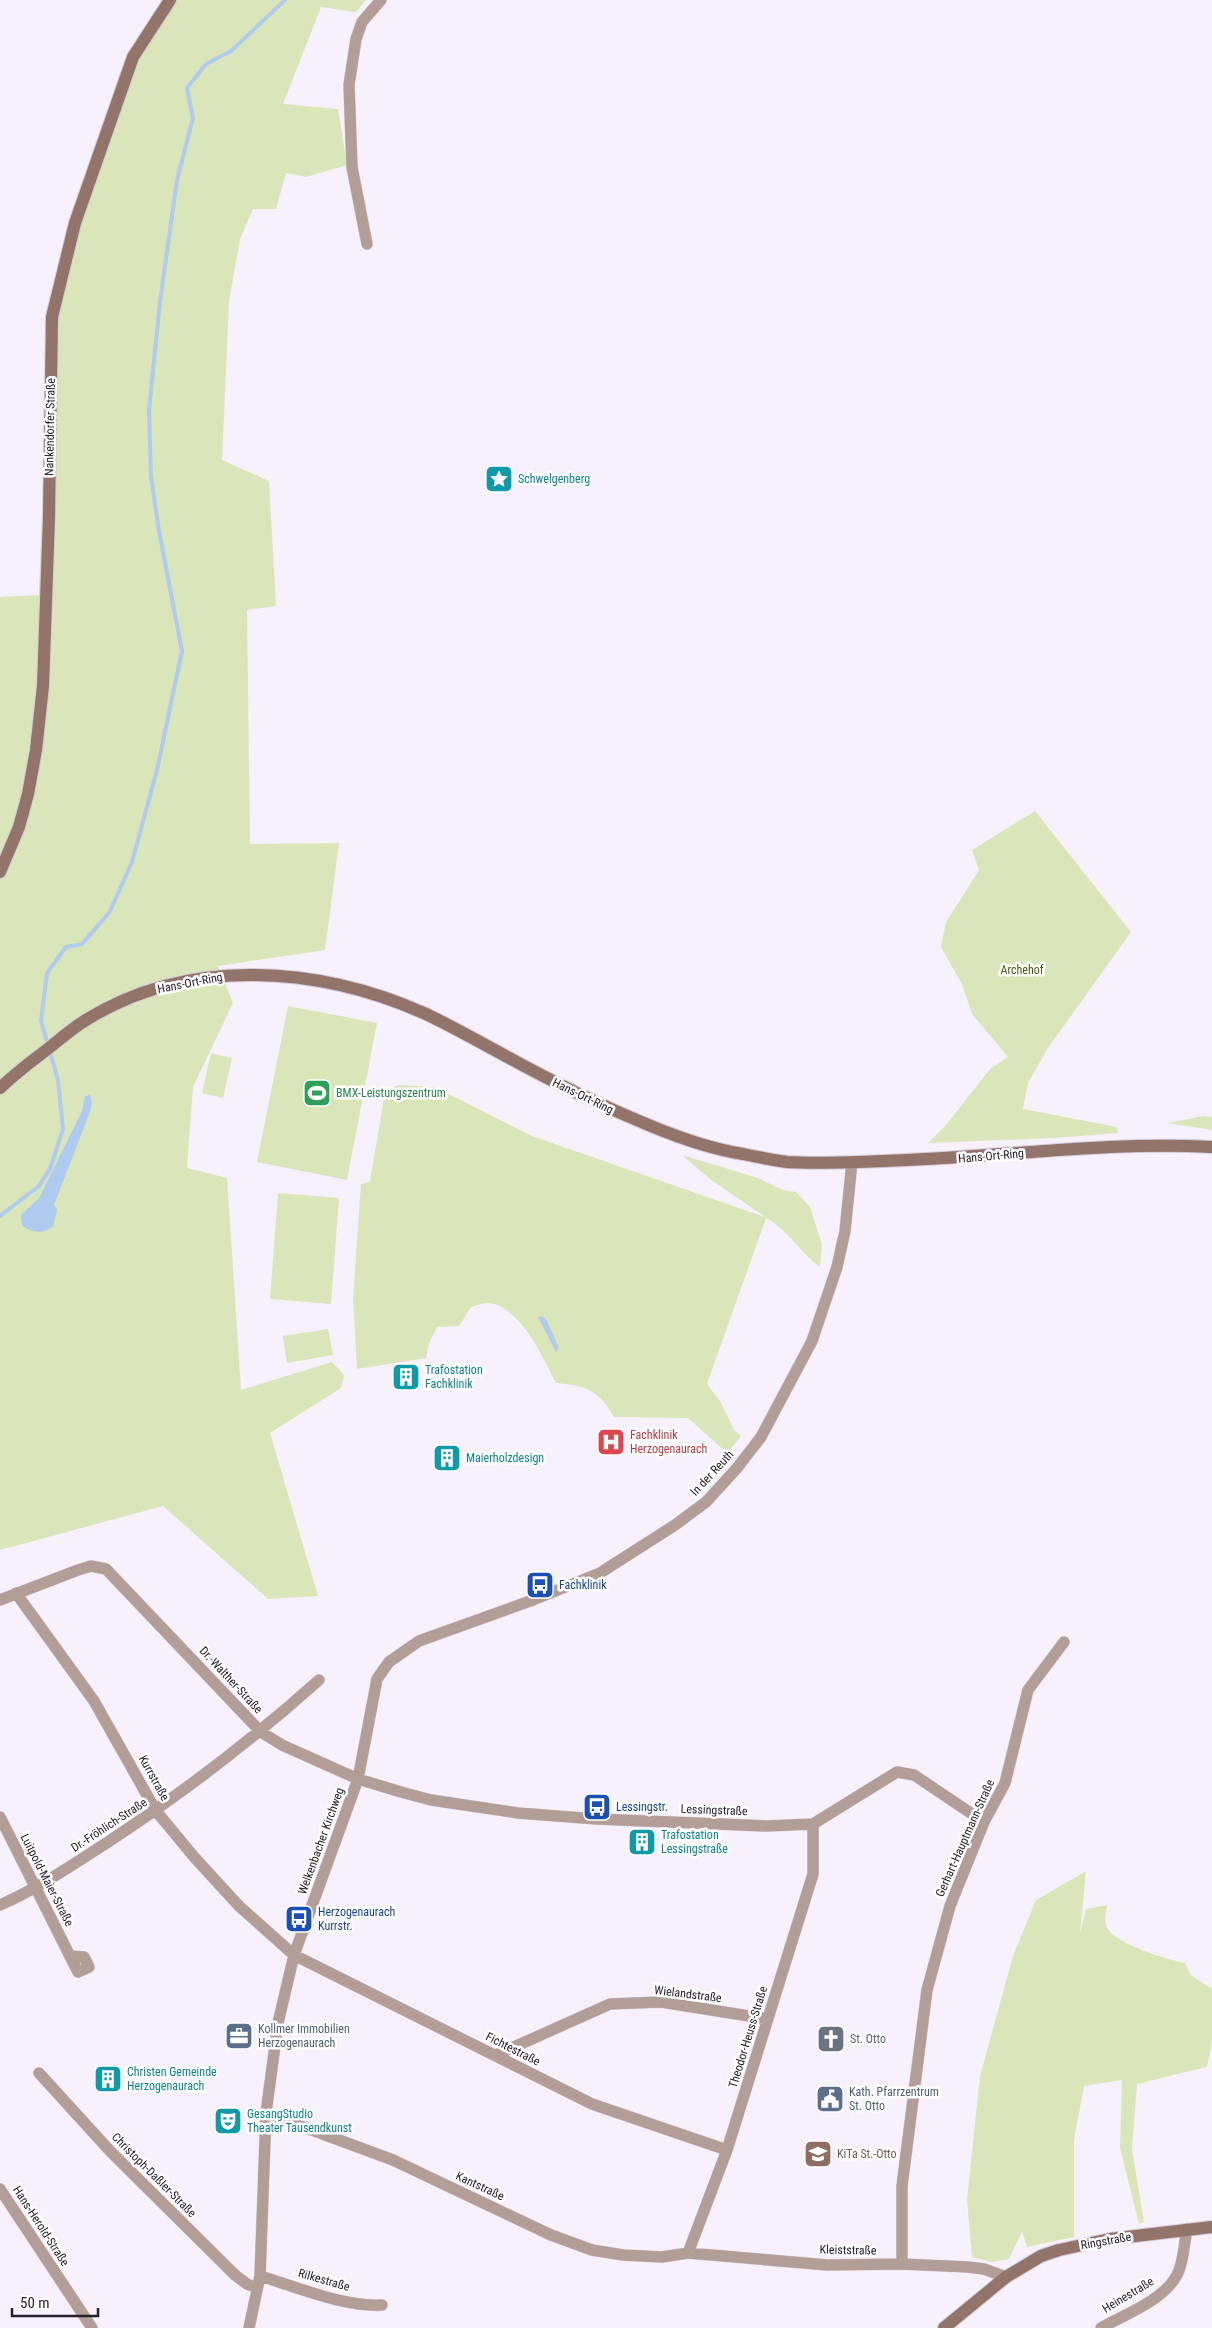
<svg xmlns="http://www.w3.org/2000/svg" width="1212" height="2328" font-family="'Roboto Condensed',sans-serif">
<rect width="100%" height="100%" fill="#f7f0fd"/>
<path fill="#dae6ba" d="M 175,0 L 366,0 L 356,12 L 321,7 L 283,104 L 338,109 L 347,165 L 306,177 L 286,173 L 276,209 L 253,209 L 240,239 L 229,301 L 222,460 L 269,481 L 276,606 L 247,610 L 250,844 L 339,843 L 325,950 L 218,966 L 233,1003 L 193,1087 L 187,1168 L 227,1178 L 241,1390 L 332,1362 L 344,1375 L 341,1388 L 270,1433 L 318,1596 L 268,1599 L 163,1506 L 0,1550 L 0,597 L 39,595 L 49,307 L 135,55 Z
M 1035,811 L 1131,932 L 1048,1048 L 1028,1083 L 1023,1109 L 1117,1127 L 1118,1133 L 1053,1138 L 928,1143 L 946,1125 L 990,1069 L 1008,1057 L 972,1014 L 962,984 L 941,947 L 946,922 L 979,870 L 972,850 Z
M 288,1006 L 377,1023 L 347,1180 L 257,1162 Z
M 211,1053 L 232,1058 L 223,1098 L 202,1093 Z
M 398,1085 L 435,1087 L 532,1136 L 765,1217 L 710,1179 L 682,1155 L 758,1178 L 783,1190 L 796,1192 L 810,1207 L 822,1244 L 820,1267 C 800,1252 788,1230 766,1218 L 707,1384 L 720,1401 L 734,1430 L 741,1436 L 727,1453 L 688,1418 L 614,1417 C 598,1389 586,1386 556,1383 C 544,1359 518,1302 486,1303 C 482,1303 476,1306 471,1307 L 459,1326 L 437,1327 L 429,1343 L 426,1358 L 357,1369 L 353,1300 L 361,1184 L 370,1181 L 385,1093 Z
M 1203,1116 L 1212,1117 L 1212,1130 L 1168,1123 Z
M 278,1193 L 339,1198 L 331,1304 L 270,1299 Z
M 328,1329 L 333,1355 L 287,1363 L 283,1336 Z
M 1086,1871 L 1080,1934 L 1086,1909 L 1107,1905 C 1107,1911 1104,1919 1106,1925 C 1110,1943 1169,1960 1185,1963 L 1191,1975 L 1212,1989 L 1212,2041 L 1207,2067 L 1137,2084 L 1132,2149 L 1144,2222 L 1139,2224 L 1120,2148 L 1122,2080 L 1084,2086 L 1074,2140 L 1074,2237 L 1027,2247 L 1022,2231 L 1009,2259 L 992,2262 L 972,2257 L 967,2200 L 980,2076 L 1013,1956 L 1036,1900 Z"/>
<path fill="#afcbf0" d="M 90,1095 L 92,1103 L 90,1112 L 54,1205 L 57,1210 L 53,1227 C 41,1234 34,1233 22,1226 L 21,1215 L 39,1198 L 82,1111 L 85,1096 Z
M 542,1316 L 547,1321 L 559,1348 L 556,1352 L 538,1317 Z"/>
<g fill="none" stroke-linecap="round" stroke-linejoin="round">
<path stroke="#afcbf0" stroke-width="4" d="M 0,1216 L 39,1186 L 50,1169 L 63,1129 L 58,1080 L 41,1021 L 47,973 L 66,947 L 82,944 L 109,913 L 132,862 L 157,770 L 182,651 L 159,531 L 151,476 L 149,410 L 160,302 L 177,180 L 193,118 L 187,88 L 206,64 L 231,51 L 285,0"/>
<defs>
<path id="street" d="M 367,244 L 352,167 L 349,85 L 356,39 L 362,22 L 381,0
M 16,1593 L 94,1701 L 156,1811 L 195,1858 L 239,1906 L 294,1955 L 592,2104 L 727,2150
M 0,1600 L 78,1570 L 91,1566 L 106,1569 L 261,1732 L 282,1745 L 358,1779 L 401,1792 L 431,1800 L 518,1813 L 596,1819 L 767,1826 L 813,1824 L 897,1772 L 914,1775 L 984,1822
M 0,1817 C 26,1869 52,1920 78,1972 L 89,1967 L 84,1957 L 70,1956
M 0,1905 C 39,1888 72,1865 108,1842 C 183,1793 253,1739 319,1680
M 496,2055 L 610,2004 L 661,2002 L 768,2019
M 39,2073 L 110,2151 L 235,2275 L 247,2284 L 257,2288
M 266,2113 L 393,2160 L 551,2235 L 592,2250 L 623,2255 L 662,2257 L 688,2253 L 827,2265 L 902,2264 L 968,2267 L 984,2269 L 1006,2277
M 0,2189 L 92,2328
M 688,2253 L 727,2150 L 813,1874 L 813,1824
M 902,2264 L 902,2186 L 927,1990 L 950,1906 L 984,1822 L 1005,1783 L 1028,1690 L 1064,1642
M 260,2276 C 297,2287 343,2307 382,2305
M 249,2328 L 260,2276 L 266,2113 L 278,2023 L 294,1955 L 358,1779 L 377,1679 L 389,1662 L 419,1641 L 533,1600 L 600,1573 L 675,1525 L 706,1502 L 737,1468 L 761,1437 L 812,1341 L 837,1267 L 845,1231 L 852,1162
M 1101,2328 C 1125,2314 1163,2301 1177,2275 C 1184,2262 1184,2243 1187,2229"/>
<path id="secondary" d="M 0,872 L 19,827 L 28,794 L 36,750 L 43,686 L 49,517 L 52,317 L 75,223 L 133,57 L 170,0
M 0,1088 C 14,1075 29,1063 45,1051 C 58,1041 71,1029 86,1020 C 189,956 319,966 426,1014 C 468,1034 509,1059 551,1080 C 584,1097 617,1112 651,1126 C 680,1138 711,1149 743,1154 C 757,1157 773,1160 787,1162 C 819,1164 852,1162 884,1161 C 993,1158 1103,1141 1212,1147
M 944,2328 L 1006,2277 L 1041,2256 L 1059,2250 L 1110,2239 L 1212,2227"/>
</defs>
<use href="#street" stroke="#d2cbd7" stroke-width="12"/>
<use href="#secondary" stroke="#d2cbd7" stroke-width="14"/>
<use href="#street" stroke="#b39d97" stroke-width="11"/>
<use href="#secondary" stroke="#92746b" stroke-width="12"/>
</g>
<defs>
<symbol id="sight-square" viewBox="-11 -11 22 22"><rect x="-9" y="-9" width="18" height="18" rx="4" fill="#0f9aa8" stroke="#fff"/><path d="M0-6L1.8-2.2L6-1.7L2.9 1.2L3.7 5.4L0 3.3L-3.7 5.4L-2.9 1.2L-6-1.7L-1.8-2.2Z" fill="#fff"/></symbol>
<symbol id="stadium-square" viewBox="-11 -11 22 22"><rect x="-9" y="-9" width="18" height="18" rx="4" fill="#2e9e5b" stroke="#fff"/><path d="M0-5a6.5 5 0 1 0 0 10a6.5 5 0 1 0 0-10ZM-3.5-1.8h7v3.6h-7Z" fill="#fff"/></symbol>
<symbol id="building-square" viewBox="-11 -11 22 22"><rect x="-9" y="-9" width="18" height="18" rx="4" fill="#0f9aa8" stroke="#fff"/><path d="M-4-6H4V6H1V3H-1V6H-4ZM-2.5-4.3h1.7v1.8h-1.7ZM.8-4.3h1.7v1.8H.8ZM-2.5-1h1.7V.8h-1.7ZM.8-1h1.7V.8H.8Z" fill="#fff"/></symbol>
<symbol id="hospital-square" viewBox="-11 -11 22 22"><rect x="-9" y="-9" width="18" height="18" rx="4" fill="#e0444e" stroke="#fff"/><path d="M-5-5h3v3.5h4V-5h3V5h-3V1.5h-4V5h-3Z" fill="#fff"/></symbol>
<symbol id="bus-square" viewBox="-11 -11 22 22"><rect x="-9" y="-9" width="18" height="18" rx="4" fill="#1a4fb4" stroke="#fff"/><path d="M-5-6H5V4H4V6H2V4H-2V6H-4V4H-5ZM-3.5-4V0h7V-4ZM-3.5 1.2v1.5H-2V1.2ZM2 1.2v1.5H3.5V1.2Z" fill="#fff"/></symbol>
<symbol id="office-square" viewBox="-11 -11 22 22"><rect x="-9" y="-9" width="18" height="18" rx="4" fill="#5c6f8a" stroke="#fff"/><path d="M-6-3h4V-5.5h4V-3h4V5H-6ZM-1-4.5V-3h2v-1.5ZM-6 0V1H6V0Z" fill="#fff"/></symbol>
<symbol id="church-square" viewBox="-11 -11 22 22"><rect x="-9" y="-9" width="18" height="18" rx="4" fill="#6b7280" stroke="#fff"/><path d="M-1.2-6h2.4v3.5h3.3v2.4h-3.3V6h-2.4V-.1h-3.3v-2.4h3.3Z" fill="#fff"/></symbol>
<symbol id="civic-square" viewBox="-11 -11 22 22"><rect x="-9" y="-9" width="18" height="18" rx="4" fill="#5c6f8a" stroke="#fff"/><path d="M-.6-6.5H3V-4.5H.6V-3L4-1V1h2V6H-6V1h2V-1L-.6-3ZM-1.2 2.5V6h2.4V2.5Z" fill="#fff"/></symbol>
<symbol id="theatre-square" viewBox="-11 -11 22 22"><rect x="-9" y="-9" width="18" height="18" rx="4" fill="#0f9aa8" stroke="#fff"/><path d="M-5-5.5Q0-4 5-5.5V0Q5 5 0 6Q-5 5-5 0ZM-3.3-2.5H-1v1.5H-3.3ZM1-2.5H3.3v1.5H1ZM-2.8 1Q0 5.5 2.8 1Z" fill="#fff"/></symbol>
<symbol id="school-square" viewBox="-11 -11 22 22"><rect x="-9" y="-9" width="18" height="18" rx="4" fill="#8d6e63" stroke="#fff"/><path d="M0-5L7-2L0 1L-7-2ZM-4 1L0 2.5L4 1V4Q0 6-4 4Z" fill="#fff"/></symbol>
</defs>
<g fill-rule="evenodd">
<use href="#sight-square" x="483" y="463" width="32" height="32"/>
<use href="#stadium-square" x="301" y="1077" width="32" height="32"/>
<use href="#building-square" x="390" y="1361" width="32" height="32"/>
<use href="#hospital-square" x="595" y="1426" width="32" height="32"/>
<use href="#building-square" x="431" y="1442" width="32" height="32"/>
<use href="#bus-square" x="524" y="1569" width="32" height="32"/>
<use href="#bus-square" x="581" y="1791" width="32" height="32"/>
<use href="#building-square" x="626" y="1826" width="32" height="32"/>
<use href="#bus-square" x="283" y="1903" width="32" height="32"/>
<use href="#office-square" x="223" y="2020" width="32" height="32"/>
<use href="#church-square" x="815" y="2023" width="32" height="32"/>
<use href="#building-square" x="92" y="2063" width="32" height="32"/>
<use href="#civic-square" x="814" y="2083" width="32" height="32"/>
<use href="#theatre-square" x="212" y="2105" width="32" height="32"/>
<use href="#school-square" x="802" y="2138" width="32" height="32"/>
</g>
<g text-anchor="middle" dominant-baseline="central" stroke-width="5" stroke-linejoin="round" paint-order="stroke">
<g font-size="12" fill="#27202c" stroke="#fff">
<text transform="translate(50 427) rotate(-89)">Nankendorfer Straße</text>
<text transform="translate(190 983) rotate(-11)">Hans-Ort-Ring</text>
<text transform="translate(583 1096) rotate(26)">Hans-Ort-Ring</text>
<text transform="translate(991 1156) rotate(-5)">Hans-Ort-Ring</text>
<text transform="translate(712 1473) rotate(-47)">In der Reuth</text>
<text transform="translate(231 1680) rotate(47)">Dr.-Walther-Straße</text>
<text transform="translate(154 1778) rotate(61)">Kurrstraße</text>
<text transform="translate(714 1810) rotate(2)">Lessingstraße</text>
<text transform="translate(109 1825) rotate(-33)">Dr.-Fröhlich-Straße</text>
<text transform="translate(965 1838) rotate(-66)">Gerhart-Hauptmann-Straße</text>
<text transform="translate(321 1841) rotate(-70)">Welkenbacher Kirchweg</text>
<text transform="translate(47 1880) rotate(63)">Luitpold-Maier-Straße</text>
<text transform="translate(688 1994) rotate(7)">Wielandstraße</text>
<text transform="translate(748 2037) rotate(-73)">Theodor-Heuss-Straße</text>
<text transform="translate(513 2049) rotate(27)">Fichtestraße</text>
<text transform="translate(154 2175) rotate(45)">Christoph-Daßler-Straße</text>
<text transform="translate(480 2186) rotate(25)">Kantstraße</text>
<text transform="translate(41 2226) rotate(57)">Hans-Herold-Straße</text>
<text transform="translate(1106 2241) rotate(-10)">Ringstraße</text>
<text transform="translate(848 2250) rotate(1)">Kleiststraße</text>
<text transform="translate(324 2280) rotate(16)">Rilkestraße</text>
<text transform="translate(1128 2295) rotate(-31)">Heinestraße</text>
</g>
<g font-size="12" fill="#0d838f" stroke="#fff" text-anchor="start">
<text x="518" y="479">Schwelgenberg</text>
<text x="425" y="1370">Trafostation<tspan x="425" dy="14">Fachklinik</tspan></text>
<text x="466" y="1458">Maierholzdesign</text>
<text x="661" y="1835">Trafostation<tspan x="661" dy="14">Lessingstraße</tspan></text>
<text x="127" y="2072">Christen Gemeinde<tspan x="127" dy="14">Herzogenaurach</tspan></text>
<text x="247" y="2114">GesangStudio<tspan x="247" dy="14">Theater Tausendkunst</tspan></text>
</g>
<g font-size="12" fill="#4d5917" stroke="#fff">
<text x="1022" y="970">Archehof</text>
</g>
<g font-size="12" fill="#27864d" stroke="#fff" text-anchor="start">
<text x="336" y="1093">BMX-Leistungszentrum</text>
</g>
<g font-size="12" fill="#be3a42" stroke="#fff" text-anchor="start">
<text x="630" y="1435">Fachklinik<tspan x="630" dy="14">Herzogenaurach</tspan></text>
</g>
<g font-size="12" fill="#164399" stroke="#fff" text-anchor="start">
<text x="559" y="1585">Fachklinik</text>
<text x="616" y="1807">Lessingstr.</text>
<text x="318" y="1912">Herzogenaurach<tspan x="318" dy="14">Kurrstr.</tspan></text>
</g>
<g font-size="12" fill="#4e5e75" stroke="#fff" text-anchor="start">
<text x="258" y="2029">Kollmer Immobilien<tspan x="258" dy="14">Herzogenaurach</tspan></text>
<text x="849" y="2092">Kath. Pfarrzentrum<tspan x="849" dy="14">St. Otto</tspan></text>
</g>
<g font-size="12" fill="#5b616d" stroke="#fff" text-anchor="start">
<text x="850" y="2039">St. Otto</text>
</g>
<g font-size="12" fill="#785e54" stroke="#fff" text-anchor="start">
<text x="837" y="2154">KiTa St.-Otto</text>
</g>
</g>
<path d="M12 2308v8h86v-8" fill="none" stroke="#27202c" stroke-width="2.5"/>
<text x="20" y="2308" font-size="15" fill="#27202c" stroke="#ffffff" stroke-width="4" paint-order="stroke">50 m</text>
</svg>
